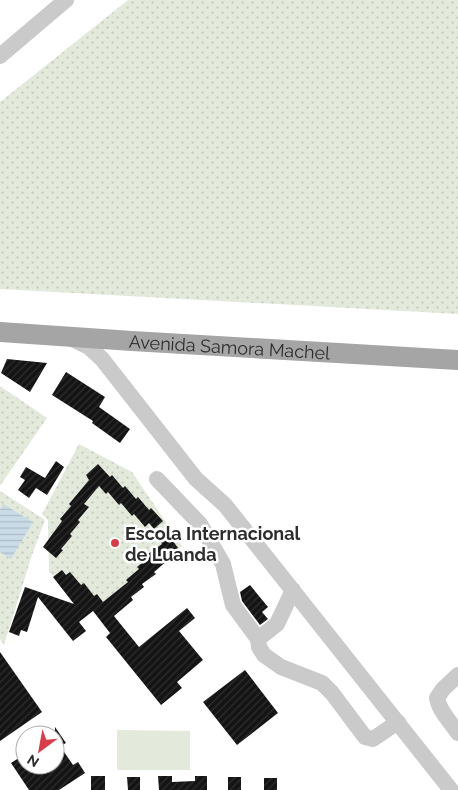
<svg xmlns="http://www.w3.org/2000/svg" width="458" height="790" font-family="Raleway,sans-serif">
<defs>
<pattern id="grass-dots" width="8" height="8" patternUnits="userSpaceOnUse" patternTransform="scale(1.25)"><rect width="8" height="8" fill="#e3eadc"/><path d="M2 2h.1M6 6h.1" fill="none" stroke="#c3c9bd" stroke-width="1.8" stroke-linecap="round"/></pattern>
<pattern id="water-rules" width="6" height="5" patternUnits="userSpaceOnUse" patternTransform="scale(1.25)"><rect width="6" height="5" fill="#cadce8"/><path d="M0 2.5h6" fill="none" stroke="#aebdc7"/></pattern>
<pattern id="building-hatch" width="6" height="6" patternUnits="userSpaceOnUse" patternTransform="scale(1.25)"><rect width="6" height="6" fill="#141414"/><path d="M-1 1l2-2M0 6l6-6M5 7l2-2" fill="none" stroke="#2e2e2e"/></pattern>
</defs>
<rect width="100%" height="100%" fill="#fff"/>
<path fill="url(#grass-dots)" d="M 128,0 L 458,0 L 458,314 L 0,289 L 0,102 Z
M 0,386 L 47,418 L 0,486 Z
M 79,444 L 132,472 L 182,546 L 104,619 L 49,572 L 48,520 L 42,514 Z
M 0,491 L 45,520 L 32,555 L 4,645 L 0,639 Z"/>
<path fill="#e3eadc" d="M 117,730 L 190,731 L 190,770 L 117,770 Z"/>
<path fill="url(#water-rules)" d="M 3,504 L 33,522 L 11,559 L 0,552 L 0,510 Z"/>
<path fill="url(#building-hatch)" d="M 7,359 L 47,363 L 30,392 L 1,373 Z
M 66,372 L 105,397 L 99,407 L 130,429 L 120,443 L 92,423 L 93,421 L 52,395 Z
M 56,461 L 64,467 L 47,495 L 36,488 L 29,498 L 18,490 L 25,480 L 20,477 L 26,467 L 45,478 Z
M 98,464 L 110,477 L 112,475 L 123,488 L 125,486 L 136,499 L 138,497 L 149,510 L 151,508 L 163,521 L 154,529 L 149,523 L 145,527 L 134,514 L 132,516 L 121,503 L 119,505 L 108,492 L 106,494 L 99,486 L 84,504 L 89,507 L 78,520 L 80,522 L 70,534 L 72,536 L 61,549 L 63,550 L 56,558 L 43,547 L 62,521 L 60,519 L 71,506 L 69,504 L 89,480 L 86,475 Z
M 168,534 L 178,548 L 165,558 L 167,561 L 154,572 L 156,574 L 142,584 L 144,587 L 131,597 L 133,600 L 114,616 L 139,647 L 187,608 L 195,618 L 179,631 L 203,660 L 177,682 L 182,688 L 161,705 L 106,637 L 110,633 L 93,611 L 79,622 L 86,631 L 73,641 L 38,597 L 27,632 L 21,630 L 19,636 L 9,632 L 25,587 L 74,604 L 53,577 L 62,570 L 66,575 L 70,572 L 81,585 L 84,583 L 94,596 L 97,594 L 103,602 L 128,582 L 126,580 L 139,569 L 137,567 L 150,556 L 148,554 L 162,544 L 160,541 Z
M 250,585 L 268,607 L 262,612 L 268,619 L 260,625 L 242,601 L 240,592 Z
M 0,652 L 42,712 L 0,741 Z
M 245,670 L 278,713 L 237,745 L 203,702 Z
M 55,727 L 66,743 L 60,746 L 73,765 L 78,762 L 85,773 L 59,790 L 29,790 L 11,763 L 25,754 L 25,765 L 55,765 Z
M 91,776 L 105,776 L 105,790 L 91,790 Z
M 158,776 L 172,776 L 172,782 L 195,781 L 195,776 L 207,776 L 207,790 L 159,790 Z
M 127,777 L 140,777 L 140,790 L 128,790 Z
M 228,777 L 241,777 L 241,790 L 228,790 Z
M 264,778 L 277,778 L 277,790 L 264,790 Z"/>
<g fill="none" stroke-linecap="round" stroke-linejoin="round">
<path stroke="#cacaca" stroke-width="16" d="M 0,56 L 66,0
M 70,338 L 89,347 L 102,359 L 196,479 L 225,505 L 451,790
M 157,479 L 200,524 L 223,564 L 233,605 L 258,639 L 259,647 L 264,655 L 281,667 L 322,683 L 332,693 L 365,737 L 373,739 L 398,722
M 258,639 L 277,624 L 293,590
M 458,675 L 443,689 L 437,698 C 439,711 450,721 458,733"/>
<path stroke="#a5a5a5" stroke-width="20" id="s1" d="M 0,332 L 132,341 L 458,360"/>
</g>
<circle fill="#d63e49" stroke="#fff" stroke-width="2" cx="115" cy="543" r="5"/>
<g text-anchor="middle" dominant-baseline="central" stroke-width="5" stroke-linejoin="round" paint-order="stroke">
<g font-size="18" fill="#2d2d2d" stroke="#fff">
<text stroke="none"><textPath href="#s1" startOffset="230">Avenida Samora Machel</textPath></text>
</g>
<g font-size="18" font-weight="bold" fill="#2d2d2d" stroke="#fff" text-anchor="start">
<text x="125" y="533">Escola Internacional<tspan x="125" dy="21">de Luanda</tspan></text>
</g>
</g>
<g transform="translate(40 750) rotate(212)"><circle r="24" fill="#ffffff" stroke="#ababab"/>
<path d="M0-4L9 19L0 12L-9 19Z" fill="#d63e49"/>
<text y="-8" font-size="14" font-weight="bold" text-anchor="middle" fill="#2d2d2d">N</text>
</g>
</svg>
